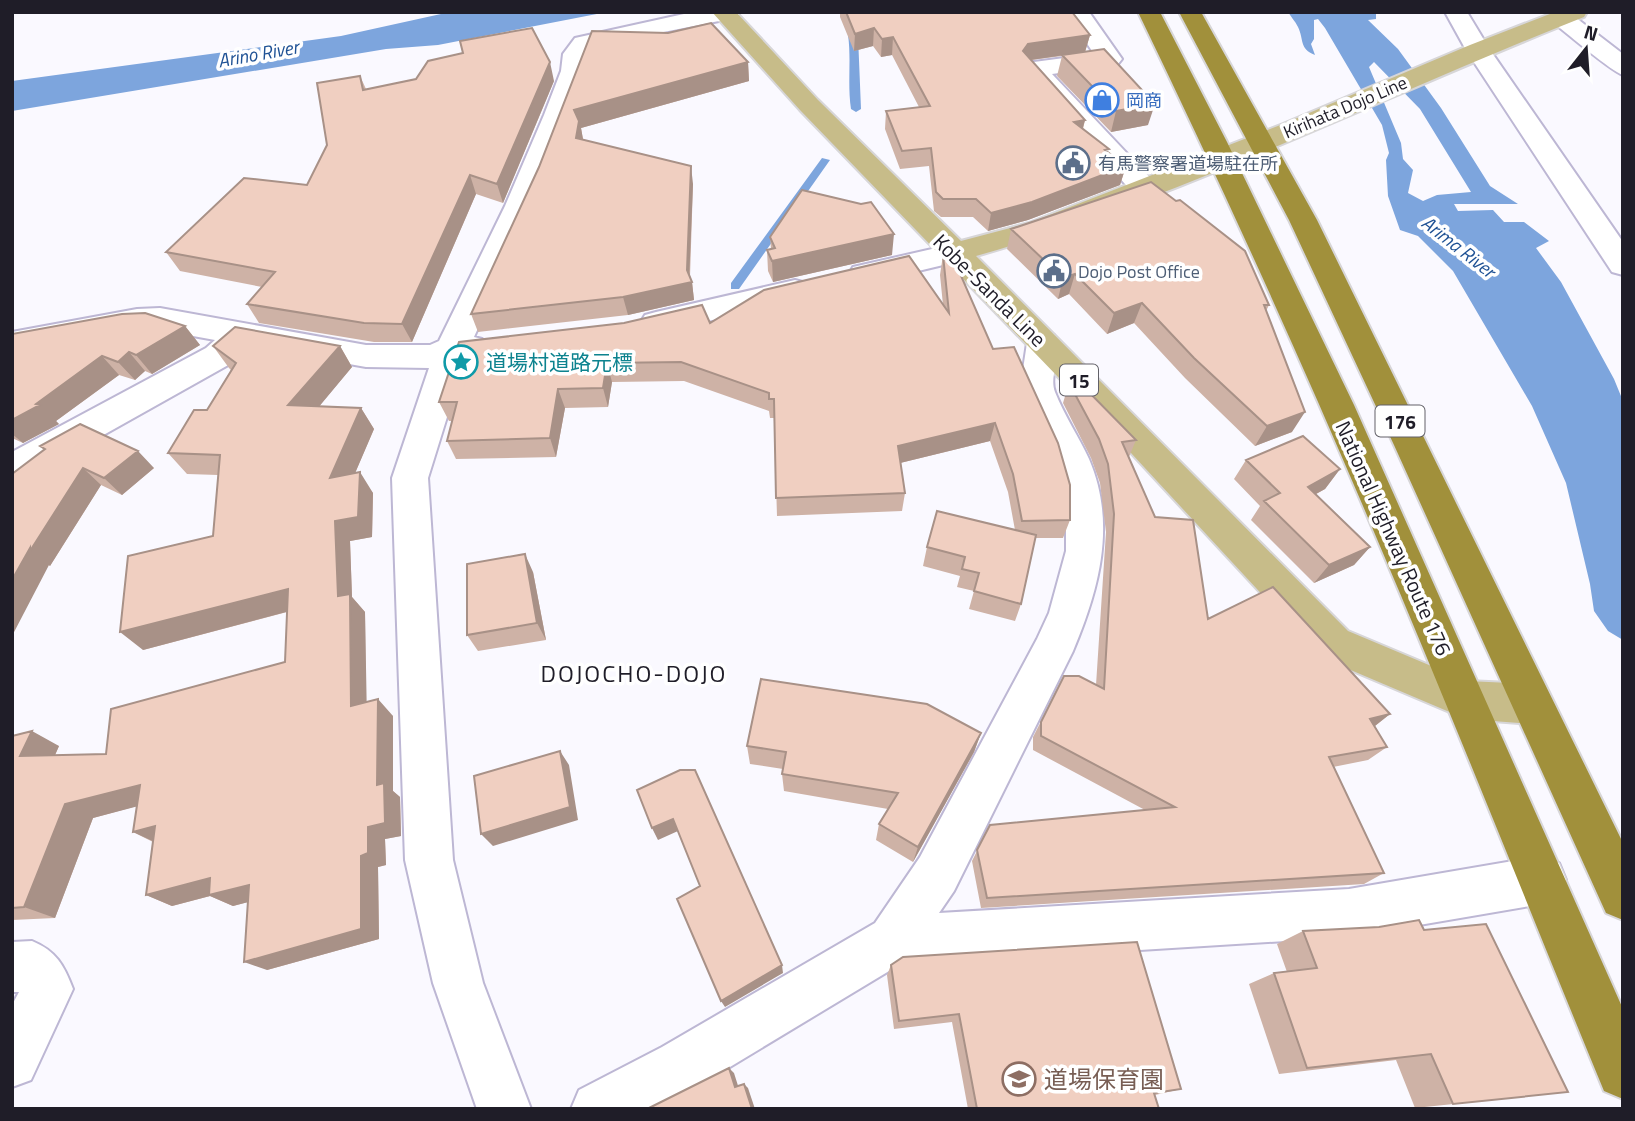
<svg xmlns="http://www.w3.org/2000/svg" width="1635" height="1121" font-family="'Titillium Web','Noto Sans JP',sans-serif">
<rect width="100%" height="100%" fill="#faf9ff"/>
<path fill="#7da5dd" fill-rule="evenodd" d="M 450,12 L 607,12 L 438,45 L 386,49 L 12,111 L 12,81 L 341,36 Z
M 1288,12 L 1376,12 L 1376,19 L 1368,20 L 1398,49 L 1441,108 L 1490,186 L 1518,204 L 1454,204 L 1458,211 L 1493,210 L 1504,222 L 1524,222 L 1549,241 L 1536,248 L 1561,282 L 1614,379 L 1623,401 L 1623,640 L 1608,631 L 1594,611 L 1590,584 L 1566,483 L 1532,406 L 1453,271 L 1418,236 L 1400,230 L 1388,196 L 1386,160 L 1389,153 L 1382,125 L 1325,28 L 1318,19 L 1314,20 L 1314,39 L 1311,44 L 1315,55 C 1299,49 1304,39 1298,27 C 1295,21 1291,17 1288,12 ZM 1374,62 L 1420,109 L 1471,192 L 1437,195 L 1423,201 L 1408,193 L 1413,170 L 1403,159 L 1401,143 L 1369,67 Z"/>
<g fill="none" stroke-linecap="round" stroke-linejoin="round">
<path fill="#7da5dd" fill-rule="evenodd" d="M 842,12 L 850,12 L 858,36 L 861,109 L 856,112 L 851,109 C 846,76 855,44 842,12 Z
M 822,158 L 830,160 L 739,289 L 731,289 L 731,283 Z"/>
<defs>
<path id="minor" d="M 693,12 L 740,12 L 737,17 L 729,19 L 608,43 C 603,45 596,45 592,48 C 587,51 581,84 578,93 C 548,176 510,256 474,337 L 482,339 L 487,347 L 482,355 L 465,359 L 428,478 L 453,860 L 483,983 L 531,1109 L 477,1109 L 433,983 L 405,860 L 392,478 L 429,368 L 366,367 L 249,346 L 230,364 L 25,479 L 12,483 L 12,452 L 206,348 L 215,340 L 160,330 L 137,331 L 12,354 L 12,332 L 137,309 L 160,308 L 366,345 L 430,345 L 439,341 L 505,206 L 544,115 L 561,71 L 563,54 L 575,38 Z
M 1066,12 L 1089,12 L 1122,59 L 1118,64 L 1110,66 L 1052,74 L 1154,182 L 1158,188 L 1154,194 L 1144,196 L 1134,194 L 1022,69 L 1025,64 L 1034,62 L 1094,54 Z
M 1445,12 L 1467,12 L 1490,50 L 1623,242 L 1623,275 L 1612,272 L 1466,50 Z
M 1563,12 L 1571,14 L 1623,54 L 1623,75 C 1612,72 1568,34 1555,24 L 1552,19 L 1555,14 Z
M 954,244 L 964,246 L 969,253 L 964,260 L 864,284 L 853,281 L 849,274 L 853,267 Z
M 795,280 L 806,283 L 810,290 L 806,297 L 656,334 L 645,331 L 640,323 L 645,315 L 656,312 Z
M 1043,332 L 1054,335 C 1065,353 1048,374 1055,392 C 1064,415 1079,437 1089,459 C 1117,524 1099,589 1073,651 L 954,891 L 939,913 L 1349,889 L 1542,856 L 1559,863 L 1566,880 L 1559,897 L 1542,904 L 1349,937 L 899,965 L 700,1085 L 654,1109 L 571,1109 L 579,1090 L 662,1047 L 875,923 L 920,857 L 1037,639 L 1049,613 L 1066,551 L 1066,503 L 1054,461 L 1020,389 L 1027,343 L 1032,335 Z
M 32,941 C 56,951 64,965 73,989 L 31,1080 L 12,1087 L 12,1005 L 19,992 L 12,992 L 12,942 Z"/>
<path id="major" d="M 712,12 L 736,12 L 818,100 L 961,241 L 1029,223 L 1283,124 L 1470,45 L 1555,12 L 1587,12 L 1584,17 C 1383,96 1184,197 976,256 L 1348,631 L 1467,681 L 1531,684 L 1546,690 L 1552,704 L 1546,718 L 1531,724 L 1466,719 L 1320,657 L 1119,440 L 800,110 Z"/>
<path id="highway" d="M 1138,12 L 1160,12 L 1227,142 L 1354,405 L 1623,1009 L 1623,1099 L 1604,1091 C 1528,907 1455,722 1377,539 C 1302,361 1222,186 1138,12 Z
M 1179,12 L 1201,12 L 1317,220 L 1623,843 L 1623,920 L 1606,913 L 1394,445 L 1289,220 Z"/>
</defs>
<use href="#minor" stroke="#bdb7d4" stroke-width="4"/>
<use href="#major" stroke="#d7d6d8" stroke-width="4"/>
<use href="#highway" stroke="#d7d6d8" stroke-width="4"/>
<use href="#minor" fill="#fff" fill-rule="evenodd"/>
<use href="#major" fill="#c7bc89" fill-rule="evenodd"/>
<use href="#highway" fill="#a1903b" fill-rule="evenodd"/>
</g>
<path fill="#ceb2a6" d="M 840,12 L 1072,12 L 1090,35 L 1085,52 L 1148,125 L 1111,132 L 1057,76 L 1062,56 L 1031,60 L 1085,120 L 1083,129 L 1108,153 L 1126,166 L 1120,185 L 1028,220 L 988,231 L 973,217 L 941,217 L 934,211 L 929,166 L 900,169 L 885,129 L 886,111 L 919,107 L 892,55 L 881,57 L 873,46 L 854,51 L 840,17 Z
M 592,31 L 748,62 L 749,81 L 581,128 L 583,140 L 693,184 L 690,277 L 692,282 L 694,300 L 628,315 L 478,332 L 471,314 L 539,167 Z
M 360,76 L 366,89 L 554,81 L 503,203 L 476,194 L 412,342 L 374,342 L 259,323 L 247,304 L 262,287 L 180,271 L 166,252 L 307,185 L 327,145 Z
M 1011,229 L 1269,305 L 1266,311 L 1292,432 L 1255,446 L 1185,378 L 1134,323 L 1107,334 L 1069,294 L 1058,299 L 1007,249 Z
M 770,237 L 892,255 L 773,282 L 768,271 L 767,250 L 771,249 Z
M 943,255 L 1070,520 L 1063,538 L 1035,538 L 1021,604 L 1015,621 L 969,609 L 974,591 L 957,587 L 960,576 L 923,566 L 927,547 L 1015,530 L 1008,492 L 990,441 L 900,463 L 905,493 L 902,511 L 777,516 L 774,418 L 770,418 L 769,411 L 684,381 L 612,382 L 608,407 L 565,408 L 556,457 L 456,459 L 447,441 L 452,421 L 449,421 L 439,402 L 710,323 L 943,305 L 940,275 Z
M 185,326 L 200,345 L 152,374 L 145,371 L 135,380 L 119,375 L 56,421 L 59,424 L 23,443 L 12,438 L 12,334 Z
M 213,346 L 340,346 L 352,367 L 319,406 L 361,408 L 374,429 L 355,473 L 373,493 L 372,537 L 350,541 L 352,597 L 365,612 L 366,702 L 393,716 L 393,791 L 400,797 L 401,836 L 385,839 L 386,865 L 378,867 L 379,939 L 267,970 L 248,902 L 233,906 L 210,896 L 172,906 L 146,895 L 153,842 L 133,832 L 137,806 L 93,818 L 55,918 L 12,920 L 12,736 L 59,746 L 55,755 L 106,754 L 285,662 L 287,612 L 143,650 L 213,536 L 218,475 L 187,474 L 168,453 L 207,410 L 231,370 L 229,368 Z
M 1069,383 L 1136,440 L 1129,457 L 1155,517 L 1208,619 L 1390,714 L 1375,726 L 1387,747 L 1368,760 L 1333,767 L 1384,873 L 1364,884 L 981,908 L 972,861 L 990,825 L 1145,810 L 1033,750 L 1033,737 L 1064,676 L 1096,685 L 1106,532 L 1100,483 L 1091,458 L 1063,403 Z
M 40,446 L 154,468 L 122,495 L 101,485 L 50,566 L 49,565 L 44,450 Z
M 1246,460 L 1340,469 L 1325,489 L 1316,494 L 1370,547 L 1354,565 L 1314,583 L 1251,520 L 1260,506 L 1234,479 Z
M 533,572 L 546,640 L 478,651 L 467,635 Z
M 981,733 L 974,752 L 913,862 L 876,840 L 879,824 L 888,809 L 784,791 L 782,774 L 783,769 L 750,764 L 747,746 Z
M 1424,930 L 1568,1092 L 1415,1108 L 1396,1060 L 1279,1074 L 1249,984 L 1274,973 L 1287,972 L 1277,944 L 1303,931 Z
M 891,965 L 1181,1089 L 1155,1095 L 1159,1109 L 968,1109 L 952,1022 L 894,1029 L 887,975 Z"/>
<path fill="#a89187" d="M 874,28 L 873,46 L 854,51 L 855,34 Z
M 1090,35 L 1085,52 L 1024,61 L 1023,51 L 1028,44 Z
M 893,37 L 892,55 L 881,57 L 882,39 Z
M 550,62 L 554,81 L 503,203 L 497,184 Z
M 748,62 L 749,81 L 581,128 L 583,139 L 576,138 L 574,110 Z
M 1155,104 L 1148,125 L 1111,132 L 1116,111 Z
M 1085,120 L 1080,138 L 1074,122 Z
M 691,166 L 693,184 L 689,282 L 692,282 L 694,300 L 628,315 L 623,297 L 687,270 Z
M 1126,166 L 1120,185 L 1028,220 L 988,231 L 991,213 Z
M 470,175 L 476,194 L 412,342 L 402,324 Z
M 894,234 L 892,255 L 773,282 L 772,261 Z
M 1075,274 L 1069,294 L 1058,299 L 1063,278 Z
M 1142,303 L 1134,323 L 1107,334 L 1114,313 Z
M 185,326 L 200,345 L 152,374 L 136,355 Z
M 340,346 L 352,367 L 303,426 L 288,405 Z
M 129,352 L 145,371 L 135,380 L 118,362 Z
M 102,356 L 119,375 L 56,421 L 59,424 L 23,443 L 12,434 L 12,420 Z
M 607,363 L 612,382 L 608,407 L 603,388 Z
M 558,389 L 565,408 L 556,457 L 550,438 Z
M 361,408 L 374,429 L 344,499 L 330,478 Z
M 1305,412 L 1292,432 L 1255,446 L 1267,426 Z
M 995,423 L 990,441 L 896,464 L 898,446 Z
M 138,451 L 154,468 L 122,495 L 104,478 Z
M 83,468 L 101,485 L 50,566 L 49,565 L 12,636 L 12,580 L 30,548 Z
M 1340,469 L 1325,489 L 1294,506 L 1308,487 Z
M 360,472 L 373,493 L 372,537 L 350,541 L 352,597 L 365,612 L 367,722 L 351,706 L 338,596 L 335,521 Z
M 1370,547 L 1354,565 L 1314,583 L 1329,565 Z
M 525,554 L 533,572 L 546,640 L 537,623 Z
M 288,589 L 305,607 L 143,650 L 120,632 Z
M 378,699 L 393,716 L 393,791 L 400,797 L 401,836 L 385,839 L 386,865 L 378,867 L 379,939 L 267,970 L 244,962 L 361,856 L 377,785 Z
M 1390,714 L 1371,729 L 1370,719 Z
M 32,731 L 59,746 L 48,771 L 20,756 Z
M 981,733 L 974,752 L 913,862 L 918,847 Z
M 560,751 L 569,765 L 578,820 L 493,846 L 481,834 Z
M 140,785 L 165,799 L 93,818 L 55,918 L 24,907 L 65,804 Z
M 673,819 L 678,831 L 658,840 L 652,828 Z
M 155,826 L 159,844 L 133,832 Z
M 210,878 L 249,885 L 271,896 L 233,906 L 210,896 L 172,906 L 146,895 Z
M 782,965 L 783,973 L 725,1007 L 721,1001 Z
M 729,1068 L 734,1073 L 740,1092 L 735,1087 Z
M 744,1084 L 748,1088 L 755,1109 L 752,1109 Z"/>
<path fill="#f0cfc1" stroke="#a89187" stroke-width="2" d="M 846,12 L 1072,12 L 1090,35 L 1028,44 L 1023,51 L 1085,120 L 1074,122 L 1109,149 L 1105,150 L 1126,166 L 1032,202 L 991,213 L 976,199 L 943,199 L 936,192 L 931,148 L 902,151 L 886,111 L 930,106 L 893,37 L 882,39 L 874,28 L 855,34 Z
M 711,23 L 748,62 L 574,110 L 579,121 L 576,138 L 691,166 L 687,270 L 692,282 L 623,297 L 471,314 L 539,167 L 592,31 L 668,33 Z
M 532,28 L 550,62 L 497,184 L 470,175 L 402,324 L 364,323 L 247,304 L 275,272 L 166,252 L 244,178 L 307,185 L 327,145 L 317,83 L 360,76 L 363,90 L 416,79 L 428,61 L 463,53 L 460,41 Z
M 1104,49 L 1155,104 L 1116,111 L 1062,55 Z
M 1151,182 L 1176,201 L 1180,200 L 1245,251 L 1269,305 L 1264,305 L 1305,412 L 1267,426 L 1194,358 L 1142,303 L 1114,313 L 1075,274 L 1063,278 L 1011,229 Z
M 802,190 L 861,204 L 871,202 L 894,234 L 772,261 L 767,250 L 775,248 L 770,237 Z
M 951,253 L 993,349 L 1014,347 L 1058,443 L 1070,485 L 1070,520 L 1022,521 L 1013,474 L 995,423 L 898,446 L 905,493 L 776,498 L 774,399 L 769,399 L 769,393 L 681,362 L 607,363 L 603,388 L 558,389 L 550,438 L 447,441 L 457,402 L 439,402 L 459,342 L 624,323 L 702,305 L 710,323 L 764,290 L 909,256 L 949,313 L 943,255 Z
M 145,313 L 185,326 L 136,355 L 129,352 L 118,362 L 102,356 L 36,404 L 40,405 L 12,420 L 12,334 L 122,314 Z
M 235,327 L 340,346 L 288,405 L 361,408 L 330,478 L 360,472 L 358,517 L 335,521 L 338,596 L 350,594 L 351,706 L 378,699 L 377,785 L 384,783 L 385,823 L 368,827 L 368,853 L 361,856 L 361,929 L 244,962 L 249,885 L 209,895 L 210,878 L 146,895 L 155,826 L 133,832 L 140,785 L 65,804 L 24,907 L 12,908 L 12,736 L 32,731 L 20,756 L 106,754 L 111,709 L 285,662 L 288,589 L 120,632 L 128,556 L 213,536 L 220,455 L 168,453 L 194,410 L 207,410 L 236,363 L 213,346 Z
M 1078,381 L 1136,440 L 1122,442 L 1155,517 L 1193,520 L 1208,619 L 1273,587 L 1390,714 L 1370,719 L 1387,747 L 1329,757 L 1384,873 L 987,898 L 977,850 L 990,825 L 1175,807 L 1041,736 L 1041,722 L 1064,676 L 1079,676 L 1104,689 L 1114,514 L 1108,464 L 1099,439 L 1069,383 Z
M 80,424 L 138,451 L 104,478 L 83,468 L 30,551 L 30,548 L 12,580 L 12,474 L 45,449 L 40,446 Z
M 1303,436 L 1340,469 L 1308,487 L 1370,547 L 1329,565 L 1264,501 L 1280,493 L 1246,460 Z
M 937,511 L 1036,535 L 1021,604 L 974,591 L 979,573 L 962,569 L 965,557 L 927,547 Z
M 525,554 L 537,623 L 467,635 L 467,564 Z
M 761,679 L 927,704 L 981,733 L 918,847 L 879,824 L 898,793 L 782,774 L 786,752 L 747,746 Z
M 560,751 L 570,807 L 481,834 L 474,776 Z
M 680,770 L 695,770 L 782,965 L 721,1001 L 677,899 L 700,886 L 673,819 L 652,828 L 637,790 Z
M 1419,920 L 1424,930 L 1486,924 L 1568,1092 L 1453,1104 L 1431,1054 L 1307,1068 L 1274,973 L 1317,968 L 1303,931 L 1379,927 Z
M 1137,942 L 1181,1089 L 1154,1093 L 1159,1109 L 977,1109 L 959,1014 L 899,1021 L 891,965 L 903,957 Z
M 729,1068 L 735,1087 L 744,1084 L 752,1109 L 647,1109 Z"/>
<defs>
<symbol id="shop-ring" viewBox="-11 -11 22 22"><circle r="9.5" fill="#fff" stroke="#3f7fe0" stroke-width="1.5"/><path d="M-5-2.5h2.3a2.7 3.5 0 0 1 5.4 0H5L5.5 6h-11ZM-1.5-2.5h3a1.5 2.3 0 0 0-3 0Z" fill="#3f7fe0"/></symbol>
<symbol id="civic-ring" viewBox="-11 -11 22 22"><circle r="9.5" fill="#fff" stroke="#5c6f8a" stroke-width="1.5"/><path d="M-.6-6.5H3V-4.5H.6V-3L4-1V1h2V6H-6V1h2V-1L-.6-3ZM-1.2 2.5V6h2.4V2.5Z" fill="#5c6f8a"/></symbol>
<symbol id="sight-ring" viewBox="-11 -11 22 22"><circle r="9.5" fill="#fff" stroke="#0f9aa8" stroke-width="1.5"/><path d="M0-6L1.8-2.2L6-1.7L2.9 1.2L3.7 5.4L0 3.3L-3.7 5.4L-2.9 1.2L-6-1.7L-1.8-2.2Z" fill="#0f9aa8"/></symbol>
<symbol id="school-ring" viewBox="-11 -11 22 22"><circle r="9.5" fill="#fff" stroke="#8d6e63" stroke-width="1.5"/><path d="M0-5L7-2L0 1L-7-2ZM-4 1L0 2.5L4 1V4Q0 6-4 4Z" fill="#8d6e63"/></symbol>
</defs>
<g fill-rule="evenodd">
<use href="#shop-ring" x="1083" y="81" width="38" height="38"/>
<use href="#civic-ring" x="1054" y="144" width="38" height="38"/>
<use href="#civic-ring" x="1035" y="252" width="38" height="38"/>
<use href="#sight-ring" x="442" y="343" width="38" height="38"/>
<use href="#school-ring" x="1000" y="1060" width="38" height="38"/>
</g>
<g text-anchor="middle" dominant-baseline="central" stroke-width="7" stroke-linejoin="round" paint-order="stroke">
<g font-size="18" fill="#366cbe" stroke="#fff" text-anchor="start">
<text x="1126" y="100">岡商</text>
</g>
<g font-size="18" fill="#1f1d28" stroke="#fff">
<text transform="translate(1345 107) rotate(-23)">Kirihata Dojo Line</text>
</g>
<g font-size="18" fill="#4e5e75" stroke="#fff" text-anchor="start">
<text x="1098" y="163">有馬警察署道場駐在所</text>
<text x="1078" y="271">Dojo Post Office</text>
</g>
<g font-size="19" font-style="italic" fill="#1e5194" stroke="#fff">
<text transform="translate(258 53) rotate(-10)">Arino River</text>
<text transform="translate(1459 246) rotate(38)">Arima River</text>
</g>
<g fill="#fff" stroke="#626168" stroke-width="2">
<rect x="1060" y="364.5" width="38" height="31" rx="5"/>
<rect x="1375.5" y="405.5" width="49" height="31" rx="5"/>
</g>
<g font-size="19" font-weight="bold" fill="#1f1d28">
<text x="1079" y="380">15</text>
<text x="1400" y="421">176</text>
</g>
<g font-size="21" fill="#1f1d28" stroke="#fff">
<text transform="translate(990 290) rotate(45)">Kobe-Sanda Line</text>
<text transform="translate(1394 538) rotate(66)">National Highway Route 176</text>
</g>
<g font-size="21" fill="#0d838f" stroke="#fff" text-anchor="start">
<text x="486" y="362">道場村道路元標</text>
</g>
<g font-size="24" letter-spacing="2" fill="#1f1d28" stroke="#fff">
<text x="634" y="673">DOJOCHO-DOJO</text>
</g>
<g font-size="24" fill="#785e54" stroke="#fff" text-anchor="start">
<text x="1044" y="1079">道場保育園</text>
</g>
</g>
<rect width="1635" height="1121" fill="none" stroke="#1f1d28" stroke-width="28"/>
<g transform="translate(1586 49) rotate(17)" stroke="#ffffff" stroke-width="5" paint-order="stroke">
<path d="M0-5L12 26L0 18L-12 26Z" fill="#1f1d28"/>
<text y="-10" font-size="19" font-weight="bold" text-anchor="middle" fill="#1f1d28">N</text>
</g>
</svg>
